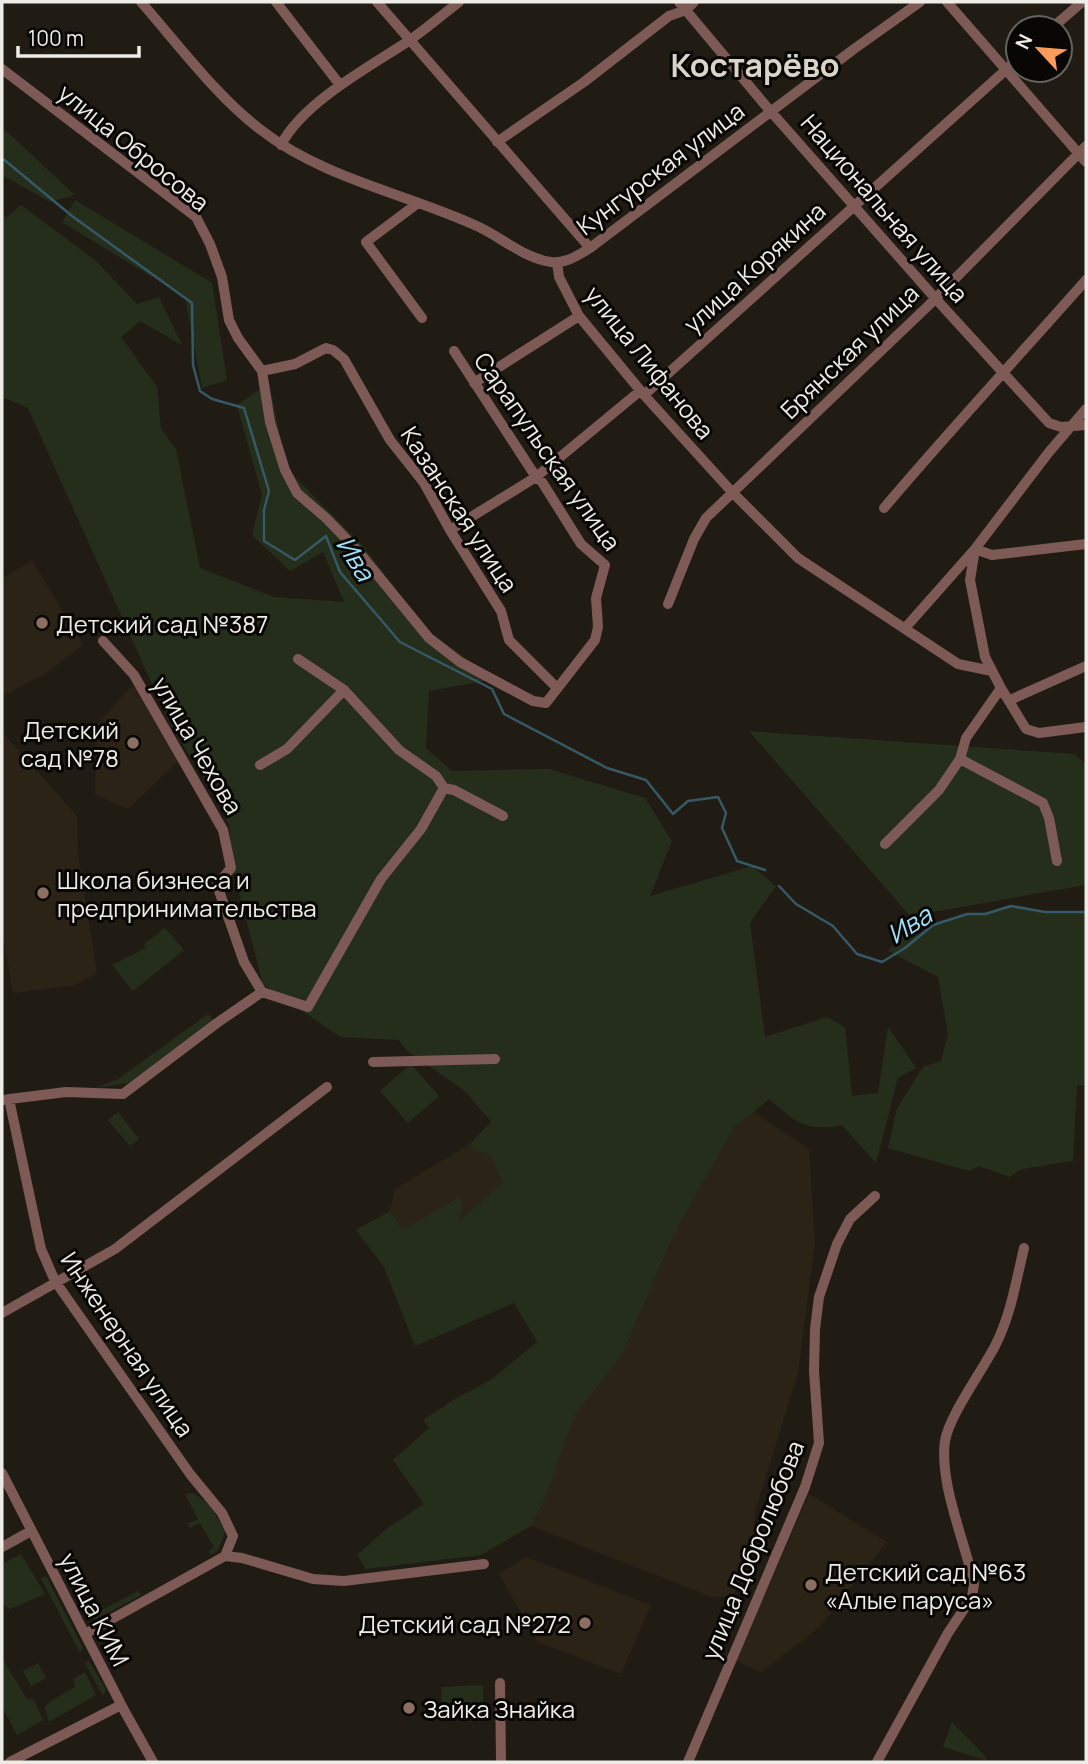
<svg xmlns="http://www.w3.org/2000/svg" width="1088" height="1764" font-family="Manrope,sans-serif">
<rect width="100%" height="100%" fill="#201c14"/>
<path fill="#2b2416" d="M 32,560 L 83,645 L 45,674 L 2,696 L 2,579 Z
M 133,684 L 179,760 L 128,809 L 95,795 L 97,725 Z
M 2,732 L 77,816 L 78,854 L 97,973 L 76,985 L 13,993 L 2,931 Z
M 754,1112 L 809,1149 L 815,1243 L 798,1373 L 755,1512 L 754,1548 L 733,1596 L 712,1597 L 531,1526 L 545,1499 L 575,1415 L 622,1355 L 674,1234 L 734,1128 Z
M 470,1144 L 476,1151 L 489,1153 L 503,1182 L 457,1223 L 403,1231 L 390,1211 L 395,1189 Z
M 809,1494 L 887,1542 L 819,1628 L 761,1672 L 736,1661 Z
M 526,1557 L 651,1605 L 621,1674 L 538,1642 L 499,1574 Z"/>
<path fill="#252e1b" d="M 2,127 L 75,195 L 50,202 L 2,175 Z
M 75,200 L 212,283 L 227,380 L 202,388 L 185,297 L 62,222 Z
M 21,205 L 96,261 L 137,304 L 159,297 L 182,345 L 140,321 L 121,337 L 157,387 L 161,429 L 176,449 L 200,568 L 274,597 L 344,602 L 323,552 L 290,571 L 252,535 L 262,495 L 237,405 L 269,383 L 287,469 L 363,546 L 428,631 L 495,679 L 429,691 L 426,748 L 452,771 L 549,769 L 645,798 L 672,841 L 650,896 L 752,866 L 776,886 L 750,923 L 765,1037 L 827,1017 L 845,1027 L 852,1096 L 878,1093 L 888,1027 L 916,1068 L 898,1078 L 876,1163 L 842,1125 C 804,1132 796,1122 769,1099 L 734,1128 L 674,1234 L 622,1355 L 575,1415 L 545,1499 L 531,1526 L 481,1555 L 366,1569 L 357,1555 L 385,1530 L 424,1504 L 393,1460 L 429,1428 L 423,1420 L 455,1399 L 492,1379 L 537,1342 L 514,1303 L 415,1346 L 384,1267 L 356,1230 L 390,1211 L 403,1230 L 460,1197 L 462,1208 L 459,1221 L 503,1182 L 489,1154 L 476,1151 L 470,1144 L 491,1122 L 466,1092 L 406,1050 L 399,1040 L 340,1037 L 263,984 L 234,873 L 229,825 L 212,791 L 171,726 L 28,408 L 2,397 L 2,212 L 6,218 Z
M 749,731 L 1074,754 L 1086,764 L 1086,885 L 910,916 Z
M 1011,906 L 1045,912 L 1086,912 L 1086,1085 L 1077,1086 L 1073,1161 L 1022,1169 L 1009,1177 L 979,1166 L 969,1171 L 888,1148 L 897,1108 L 923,1067 L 941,1061 L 948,1034 L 938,977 L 888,951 L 900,935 L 924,933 L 933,925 L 967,914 L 986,914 Z
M 165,928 L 184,950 L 133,991 L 112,965 L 146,948 L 144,944 Z
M 208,1014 L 214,1021 L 129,1083 L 95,1088 L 118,1079 Z
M 411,1064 L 439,1096 L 408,1123 L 380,1091 Z
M 118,1112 L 139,1139 L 130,1146 L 108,1120 Z
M 194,1493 L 209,1505 L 226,1531 L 218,1550 L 213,1554 L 207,1552 L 214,1547 L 200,1523 L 189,1528 L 188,1524 L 198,1519 L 185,1494 Z
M 21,1554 L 45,1594 L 10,1609 L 2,1604 L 2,1564 Z
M 46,1576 L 83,1648 L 80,1653 L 41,1578 Z
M 138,1591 L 141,1595 L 95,1620 L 92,1615 Z
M 2,1658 L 27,1699 L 34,1700 L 43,1720 L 17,1735 L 2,1707 Z
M 89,1661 L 106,1690 L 103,1696 L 85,1663 Z
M 38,1663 L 46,1678 L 31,1686 L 23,1671 Z
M 85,1672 L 96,1695 L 49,1722 L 45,1707 L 51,1701 L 75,1687 L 73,1679 Z
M 483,1685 L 484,1709 L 442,1710 L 441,1687 Z
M 952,1722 L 986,1757 L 986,1760 L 943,1747 Z"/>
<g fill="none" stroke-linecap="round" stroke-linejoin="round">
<path stroke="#355967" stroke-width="2.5" d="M 2,158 L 72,216 L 192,303 L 193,365 L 200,391 L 212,399 L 244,408 L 269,491 L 264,510 L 264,541 L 295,560 L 326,536 L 340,572 L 400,642 L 492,689 L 504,714 L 607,768 L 646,780 L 673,814 L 688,801 L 718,797 L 726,813 L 722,828 L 737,861 L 765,870
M 779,886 L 796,904 L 833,926 L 857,954 L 882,962 L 905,948 L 933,925 L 967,914 L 985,914 L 1011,906 L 1045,912 L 1086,912"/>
<path stroke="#7e5a57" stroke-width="10" d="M 141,2 C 177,43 217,97 261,130 C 324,179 408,194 479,227 C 502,238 526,259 551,262 C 566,264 578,255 590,248 L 854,49 L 920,2
M 276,2 L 340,85
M 377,2 L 590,248
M 679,2 L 766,106 L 935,298 L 1049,423 L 1061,427 L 1086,425
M 947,2 L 1086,162
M 1052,28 L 1082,2
M 2,69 L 196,217 L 210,244 L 222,277 L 229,320 L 238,338 L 262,371 L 270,422 L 285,470 L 297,493 L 326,518 L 357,550 L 429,638 L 460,662 L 533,701 L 546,703 L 595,640 L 598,627 L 596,598 L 605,565 L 581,544 L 542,482 L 536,477 L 454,351
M 497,142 L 584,82 L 669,16 L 686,10 L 694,2
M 281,145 C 302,103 369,67 407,42 C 425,30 442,15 459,2
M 418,203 L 366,242 L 422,318
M 557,262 L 559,277 L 579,316 L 644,395 L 732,492 L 798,558 L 958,664 L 992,671
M 262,371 L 295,364 L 326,348 L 333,350 L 344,359 L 390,440 L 424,483 L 450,530 L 501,611 L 509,640 L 556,687
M 474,383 L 579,316
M 644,395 L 1018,59
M 884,508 C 949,431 1019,356 1086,280
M 450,530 L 536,477 L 640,391
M 975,549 L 970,580 L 985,657 L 1001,688 L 1026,729 L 1039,733 L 1086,727
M 975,549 L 992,555 L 1086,544
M 668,604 L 694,539 L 706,518 L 929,305 L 1086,146
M 906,627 L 975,549 L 1049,452 L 1086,409
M 103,641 L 134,675 L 223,830 L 231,868 L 217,885 L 244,962 L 262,992
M 298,659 L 344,690 L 399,750 L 436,776 L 444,788 L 454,790 L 503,816
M 1010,700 L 1086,666
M 960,759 L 1043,803 L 1049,818 L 1057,861
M 260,765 L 287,749 L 344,690
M 885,844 L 939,790 L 960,759 L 966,738 L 1001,688
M 262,992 L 308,1007 L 381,879 L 421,829 L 444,788
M 373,1062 L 495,1059
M 9,1099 L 41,1249 L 55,1281 L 190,1474 L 222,1513 L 233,1536 L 225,1556
M 2,1100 L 66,1092 L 123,1094 L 217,1023 L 262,992
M 2,1313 L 115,1249 L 327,1087
M 2,1473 L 125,1712 L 153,1762
M 2,1547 L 31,1531
M 85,1634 L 225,1556 L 242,1558 L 313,1579 L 344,1581 L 484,1564
M 500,1683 L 501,1762
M 10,1762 L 121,1705
M 688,1762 L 805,1487 L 819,1443 L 814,1371 L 815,1329 L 819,1297 L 837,1244 L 850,1219 L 875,1196
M 877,1762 L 948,1633 L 972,1597 L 974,1584 C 965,1542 939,1483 945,1441 C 949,1416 982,1371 995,1346 C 1011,1315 1016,1281 1024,1248"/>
</g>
<g fill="#8d6e63" stroke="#080704" stroke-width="2.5">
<circle cx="42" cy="623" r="7"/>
<circle cx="133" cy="743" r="7"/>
<circle cx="43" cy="893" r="7"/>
<circle cx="811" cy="1585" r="7"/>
<circle cx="585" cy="1623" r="7"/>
<circle cx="409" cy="1708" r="7"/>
</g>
<g text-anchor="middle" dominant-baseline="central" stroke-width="6" stroke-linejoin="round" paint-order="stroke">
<g font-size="24" fill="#eeece6" stroke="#080704">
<text transform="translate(134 147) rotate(39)">улица Обросова</text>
<text transform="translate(660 168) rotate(-37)">Кунгурская улица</text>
<text transform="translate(885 208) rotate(49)">Национальная улица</text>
<text transform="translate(754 267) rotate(-42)">улица Корякина</text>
<text transform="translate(849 351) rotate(-44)">Брянская улица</text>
<text transform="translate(650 362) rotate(51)">улица Лифанова</text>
<text transform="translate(548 451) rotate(55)">Сарапульская улица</text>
<text transform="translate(460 509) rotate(57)">Казанская улица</text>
<text transform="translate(198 745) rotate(60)">улица Чехова</text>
<text transform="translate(128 1344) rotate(56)">Инженерная улица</text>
<text transform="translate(752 1550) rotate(-68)">улица Добролюбова</text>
<text transform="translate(95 1609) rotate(63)">улица КИМ</text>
</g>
<g font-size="24" fill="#eeece6" stroke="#080704" text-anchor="start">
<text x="56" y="623">Детский сад №387</text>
<text x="119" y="729" text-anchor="end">Детский<tspan x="119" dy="28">сад №78</tspan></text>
<text x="57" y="879">Школа бизнеса и<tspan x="57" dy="28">предпринимательства</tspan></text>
<text x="825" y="1571">Детский сад №63<tspan x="825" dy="28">«Алые паруса»</tspan></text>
<text x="571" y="1623" text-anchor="end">Детский сад №272</text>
<text x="423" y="1708">Зайка Знайка</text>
</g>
<g font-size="26" font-style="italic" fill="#9ce0fa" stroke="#080704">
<text transform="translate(356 558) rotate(58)">Ива</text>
<text transform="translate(909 924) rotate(-32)">Ива</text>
</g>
<g font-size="32" font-weight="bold" fill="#d9d4c8" stroke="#080704">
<text x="755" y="65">Костарёво</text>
</g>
</g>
<rect width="1088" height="1764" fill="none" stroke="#eeece6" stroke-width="7"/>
<g transform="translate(1039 49) rotate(296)"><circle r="33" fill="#080704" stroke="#64635e" stroke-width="2"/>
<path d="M0-5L12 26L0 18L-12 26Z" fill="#ff9b5a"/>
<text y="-10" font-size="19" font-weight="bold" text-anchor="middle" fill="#eeece6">N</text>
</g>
<path d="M18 46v10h121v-10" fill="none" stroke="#eeece6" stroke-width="3.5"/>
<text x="28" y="46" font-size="21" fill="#eeece6" stroke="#080704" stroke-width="5" paint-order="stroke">100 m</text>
</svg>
